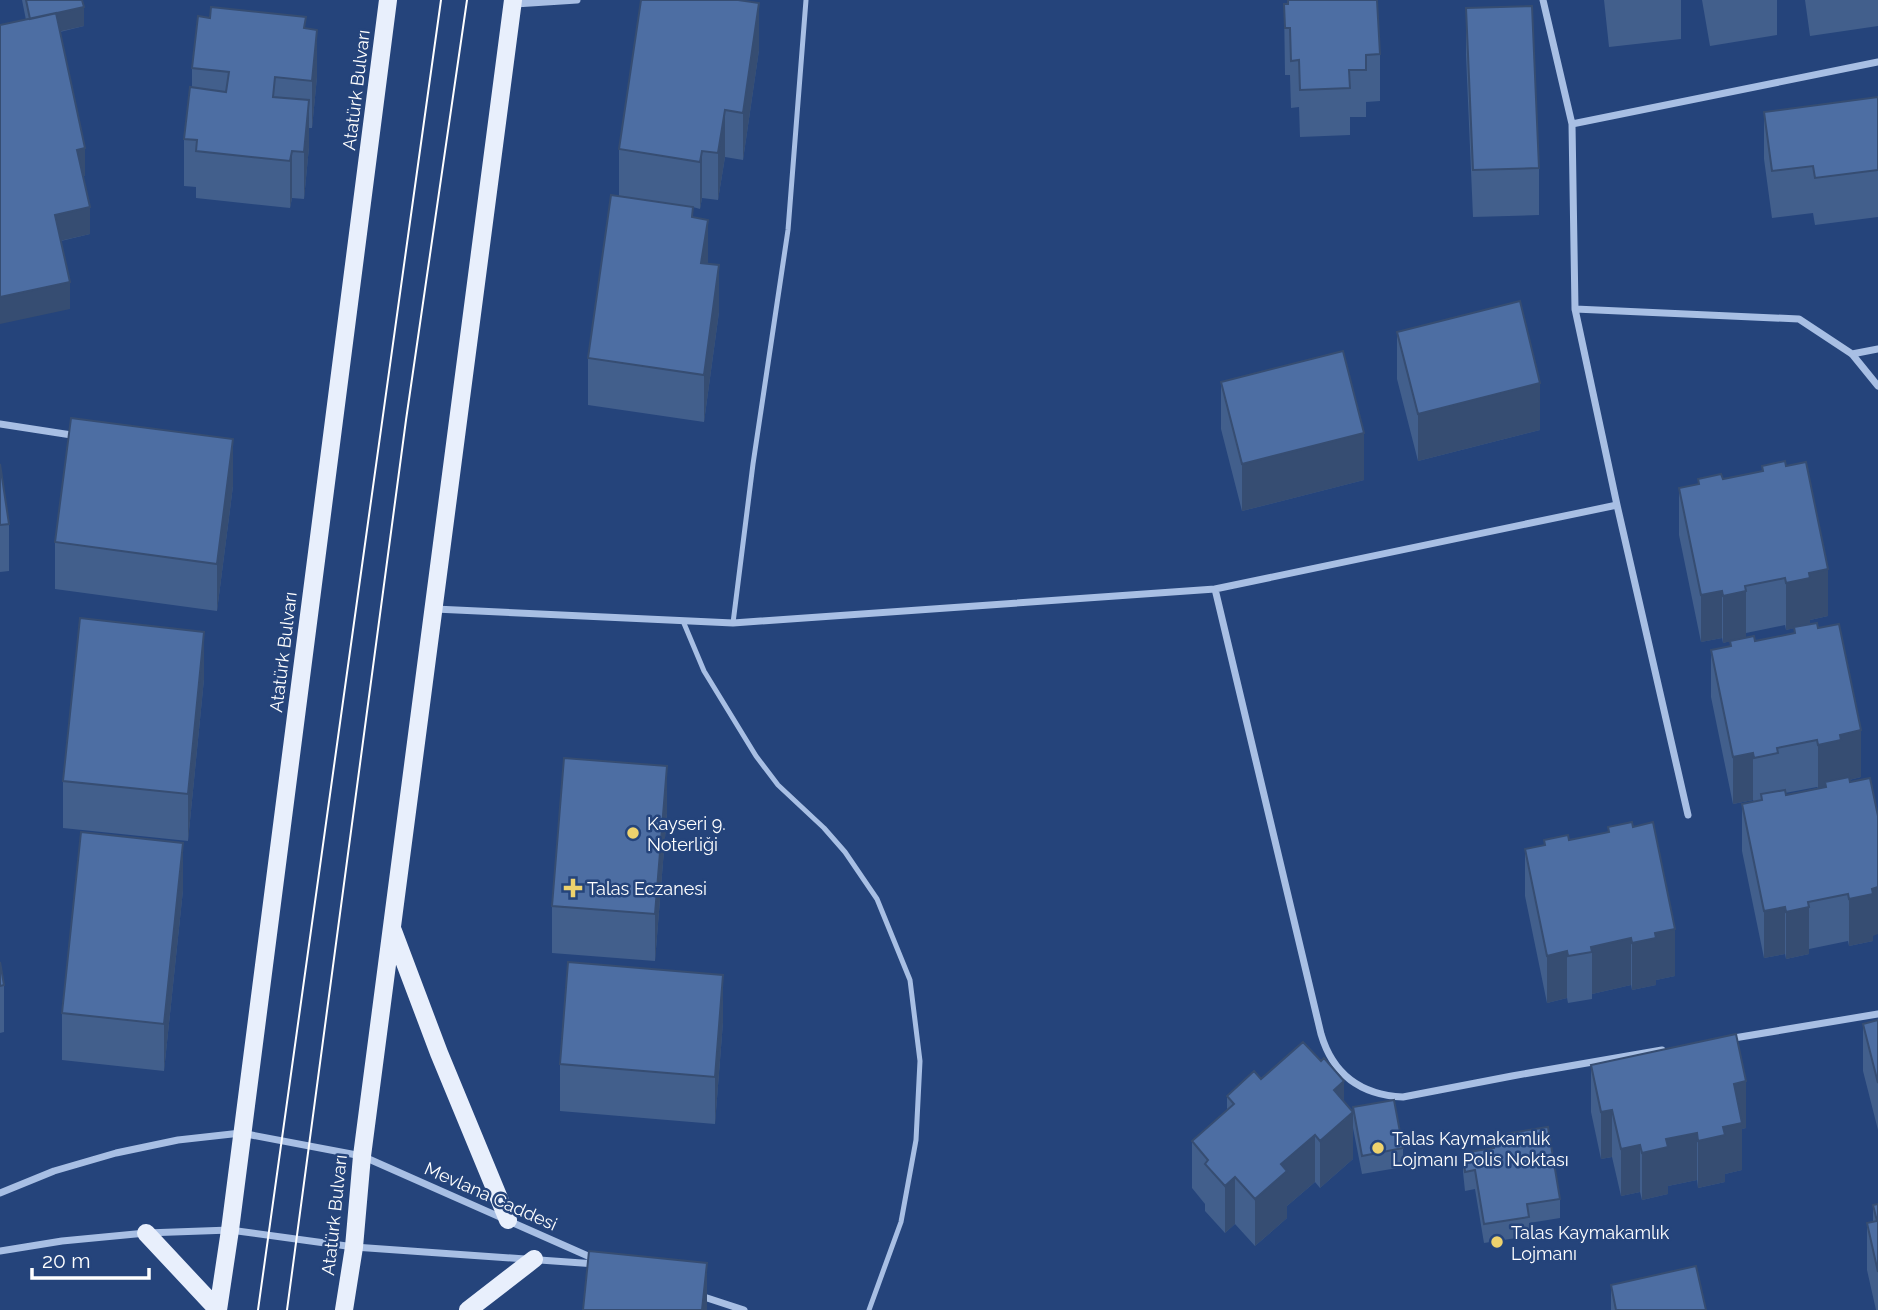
<svg xmlns="http://www.w3.org/2000/svg" width="1878" height="1310" font-family="Raleway,sans-serif">
<rect width="100%" height="100%" fill="#25447b"/>
<g fill="none" stroke-linecap="round" stroke-linejoin="round">
<path stroke="#a8bfe4" stroke-width="5" d="M 683,621 L 704,671 L 756,756 L 778,785 L 824,828 L 845,852 L 877,899 L 910,980 L 920,1061 L 916,1140 L 901,1222 L 869,1310
M 733,623 L 753,464 L 788,230 L 806,0"/>
<path stroke="#a8bfe4" stroke-width="7" d="M 1543,0 L 1572,124 L 1575,309 L 1617,505 L 1688,815
M 515,4 L 577,0
M 1572,124 L 1878,62
M 1575,309 L 1799,319 L 1852,354 L 1878,386
M 1852,354 L 1878,349
M 0,424 L 78,436
M 1215,589 L 1321,1034 C 1333,1075 1361,1095 1403,1097 L 1512,1076 L 1662,1050
M 435,609 L 733,623 L 1215,589 L 1617,505
M 1728,1039 L 1878,1014
M 0,1193 L 54,1171 L 116,1153 L 178,1140 L 241,1133 L 362,1156 L 597,1260
M 0,1251 L 62,1241 L 146,1233 L 230,1230 L 354,1247 L 596,1264
M 701,1296 L 744,1310"/>
<path stroke="#e8effc" stroke-width="18" d="M 393,931 L 439,1053 L 508,1220
M 146,1233 L 218,1310
M 218,1310 L 230,1230 L 388,0
M 344,1310 L 354,1247 L 362,1156 L 513,0
M 468,1310 L 534,1259"/>
<path stroke="#fff" stroke-width="2" d="M 258,1310 L 441,0
M 287,1310 L 406,420 L 467,0"/>
</g>
<path fill="#425f8c" fill-rule="evenodd" d="M 22,0 L 82,0 L 84,26 L 60,32 L 85,176 L 83,176 L 90,234 L 61,241 L 70,309 L 26,20 Z
M 1287,0 L 1377,0 L 1380,54 L 1380,101 L 1366,102 L 1366,117 L 1350,117 L 1350,135 L 1300,137 L 1299,107 L 1291,108 L 1290,75 L 1285,75 L 1284,4 L 1287,4 Z
M 1604,0 L 1681,0 L 1681,39 L 1609,47 Z
M 1702,0 L 1777,0 L 1777,35 L 1710,46 Z
M 1805,0 L 1878,0 L 1878,26 L 1810,36 Z
M 1466,8 L 1539,168 L 1539,215 L 1473,217 L 1466,55 Z
M 306,28 L 317,77 L 312,128 L 309,128 L 309,147 L 304,199 L 292,198 L 290,208 L 196,198 L 196,187 L 184,186 L 184,139 L 192,88 L 192,68 Z
M 759,50 L 743,160 L 725,157 L 718,200 L 702,198 L 700,209 L 693,207 L 693,217 L 708,264 L 719,312 L 704,422 L 588,405 L 588,358 L 619,196 L 619,149 Z
M 1878,97 L 1878,217 L 1815,225 L 1813,213 L 1772,218 L 1764,159 L 1764,112 Z
M 1397,332 L 1540,430 L 1418,461 L 1397,379 Z
M 1221,382 L 1364,480 L 1242,511 L 1221,429 Z
M 0,464 L 9,524 L 9,571 L 0,572 Z
M 1762,466 L 1828,616 L 1810,620 L 1810,625 L 1861,777 L 1849,780 L 1873,936 L 1873,941 L 1849,946 L 1848,941 L 1809,949 L 1809,954 L 1786,959 L 1785,954 L 1764,958 L 1742,851 L 1742,804 L 1754,802 L 1753,800 L 1733,804 L 1711,697 L 1711,650 L 1730,646 L 1730,641 L 1723,643 L 1722,638 L 1701,642 L 1679,535 L 1679,488 L 1698,485 L 1698,479 L 1723,479 L 1762,471 ZM 1785,625 L 1786,630 L 1794,628 L 1794,633 L 1755,641 L 1746,638 L 1746,633 ZM 1817,787 L 1818,788 L 1786,795 L 1785,793 Z
M 233,486 L 217,611 L 55,589 L 55,542 Z
M 204,679 L 188,841 L 63,828 L 63,781 Z
M 667,813 L 655,961 L 552,953 L 552,906 Z
M 1608,827 L 1675,976 L 1656,980 L 1656,985 L 1632,990 L 1631,985 L 1592,994 L 1592,999 L 1568,1003 L 1567,998 L 1547,1003 L 1525,896 L 1525,849 L 1544,845 L 1544,840 L 1569,840 L 1608,832 Z
M 183,890 L 164,1071 L 62,1060 L 62,1013 Z
M 0,962 L 4,985 L 4,1032 L 0,1033 Z
M 1878,1020 L 1878,1130 L 1863,1071 L 1863,1024 Z
M 723,1022 L 715,1124 L 560,1111 L 560,1064 Z
M 1591,1065 L 1746,1128 L 1742,1129 L 1742,1170 L 1725,1174 L 1725,1182 L 1698,1188 L 1697,1180 L 1668,1186 L 1668,1194 L 1642,1200 L 1640,1192 L 1621,1196 L 1612,1157 L 1601,1159 L 1591,1112 Z
M 1261,1079 L 1344,1102 L 1353,1112 L 1353,1107 L 1403,1148 L 1403,1167 L 1362,1174 L 1353,1128 L 1353,1159 L 1320,1188 L 1315,1182 L 1287,1206 L 1287,1218 L 1255,1246 L 1235,1224 L 1225,1233 L 1205,1211 L 1205,1204 L 1192,1188 L 1192,1141 L 1227,1110 L 1227,1096 Z
M 1492,1136 L 1560,1199 L 1560,1218 L 1529,1223 L 1529,1236 L 1484,1243 L 1475,1189 L 1465,1191 L 1463,1172 L 1463,1153 L 1492,1148 Z
M 1878,1204 L 1878,1310 L 1876,1310 L 1867,1270 L 1867,1223 L 1873,1222 L 1873,1205 Z
M 1611,1285 L 1706,1310 L 1611,1310 Z"/>
<path fill="#364d72" d="M 759,3 L 759,50 L 743,160 L 743,113 Z
M 84,7 L 84,26 L 30,38 L 30,19 Z
M 317,30 L 317,77 L 312,128 L 312,81 Z
M 309,100 L 309,147 L 304,199 L 304,152 Z
M 725,110 L 725,157 L 718,200 L 718,153 Z
M 85,148 L 85,176 L 77,177 L 77,150 Z
M 292,151 L 292,198 L 290,208 L 290,161 Z
M 702,151 L 702,198 L 700,209 L 700,162 Z
M 90,207 L 90,234 L 55,242 L 55,215 Z
M 708,220 L 708,267 L 701,263 Z
M 719,265 L 719,312 L 704,422 L 704,375 Z
M 70,282 L 70,309 L 0,324 L 0,297 Z
M 1540,383 L 1540,430 L 1418,461 L 1418,414 Z
M 1364,433 L 1364,480 L 1242,511 L 1242,464 Z
M 233,439 L 233,486 L 217,611 L 217,564 Z
M 1828,569 L 1828,616 L 1810,620 L 1810,625 L 1786,630 L 1786,583 L 1809,573 Z
M 1722,591 L 1722,638 L 1701,642 L 1701,595 Z
M 1746,591 L 1746,638 L 1723,643 L 1723,596 Z
M 204,632 L 204,679 L 188,841 L 188,794 Z
M 1861,730 L 1861,777 L 1841,782 L 1825,782 L 1825,790 L 1818,792 L 1818,745 L 1840,735 Z
M 1753,753 L 1753,800 L 1733,804 L 1733,757 Z
M 667,766 L 667,813 L 655,961 L 655,914 Z
M 183,843 L 183,890 L 164,1071 L 164,1024 Z
M 1878,887 L 1878,934 L 1873,936 L 1873,941 L 1849,946 L 1849,899 L 1872,889 Z
M 1785,907 L 1785,954 L 1764,958 L 1764,911 Z
M 1809,907 L 1809,954 L 1786,959 L 1786,912 Z
M 1675,929 L 1675,976 L 1656,980 L 1656,985 L 1632,990 L 1632,943 L 1655,933 Z
M 1631,938 L 1631,985 L 1592,994 L 1592,952 L 1591,947 Z
M 1567,951 L 1567,998 L 1547,1003 L 1547,956 Z
M 723,975 L 723,1022 L 715,1124 L 715,1077 Z
M 1344,1081 L 1344,1121 L 1353,1112 L 1353,1159 L 1320,1188 L 1320,1141 L 1334,1090 Z
M 1746,1081 L 1746,1128 L 1742,1129 L 1742,1170 L 1725,1174 L 1725,1182 L 1698,1188 L 1698,1141 L 1723,1127 L 1734,1084 Z
M 1612,1110 L 1612,1157 L 1601,1159 L 1601,1112 Z
M 1697,1133 L 1697,1180 L 1668,1186 L 1668,1194 L 1642,1200 L 1642,1153 L 1666,1139 Z
M 1315,1135 L 1315,1182 L 1287,1206 L 1287,1218 L 1255,1246 L 1255,1199 L 1281,1164 Z
M 1640,1145 L 1640,1192 L 1621,1196 L 1621,1149 Z
M 1235,1177 L 1235,1224 L 1225,1233 L 1225,1186 Z
M 707,1263 L 707,1310 L 702,1310 Z"/>
<path fill="#4d6ea3" stroke="#364d72" stroke-width="2" d="M 26,0 L 82,0 L 84,7 L 30,19 Z
M 641,0 L 738,0 L 759,3 L 743,113 L 725,110 L 718,153 L 702,151 L 700,162 L 619,149 Z
M 1288,0 L 1377,0 L 1380,54 L 1366,55 L 1366,70 L 1349,70 L 1350,88 L 1300,90 L 1299,60 L 1291,61 L 1290,28 L 1285,28 L 1284,4 L 1288,4 Z
M 1532,6 L 1539,168 L 1473,170 L 1466,8 Z
M 211,7 L 306,17 L 304,28 L 317,30 L 312,81 L 275,77 L 273,97 L 309,100 L 304,152 L 292,151 L 290,161 L 196,151 L 197,140 L 184,139 L 190,87 L 226,92 L 229,72 L 192,68 L 198,16 L 210,18 Z
M 56,13 L 85,148 L 77,150 L 90,207 L 55,215 L 70,282 L 0,297 L 0,25 Z
M 1878,97 L 1878,170 L 1815,178 L 1813,166 L 1772,171 L 1764,112 Z
M 611,195 L 693,207 L 692,217 L 708,220 L 701,263 L 719,265 L 704,375 L 588,358 Z
M 1520,301 L 1540,383 L 1418,414 L 1397,332 Z
M 1343,351 L 1364,433 L 1242,464 L 1221,382 Z
M 71,418 L 233,439 L 217,564 L 55,542 Z
M 1785,461 L 1786,466 L 1806,462 L 1828,569 L 1809,573 L 1810,578 L 1786,583 L 1785,578 L 1745,586 L 1746,591 L 1723,596 L 1722,591 L 1701,595 L 1679,488 L 1699,484 L 1698,479 L 1721,474 L 1723,479 L 1763,471 L 1762,466 Z
M 0,464 L 9,524 L 0,525 Z
M 80,618 L 204,632 L 188,794 L 63,781 Z
M 1817,623 L 1818,628 L 1839,624 L 1861,730 L 1840,735 L 1841,740 L 1818,745 L 1817,740 L 1777,748 L 1778,753 L 1754,758 L 1753,753 L 1733,757 L 1711,650 L 1731,646 L 1730,641 L 1754,636 L 1755,641 L 1795,633 L 1794,627 Z
M 564,758 L 667,766 L 655,914 L 552,906 Z
M 1849,777 L 1850,782 L 1870,778 L 1878,816 L 1878,887 L 1872,889 L 1873,894 L 1849,899 L 1848,894 L 1808,902 L 1809,907 L 1786,912 L 1785,907 L 1764,911 L 1742,804 L 1762,800 L 1761,794 L 1785,790 L 1786,795 L 1826,787 L 1825,782 Z
M 1632,822 L 1633,827 L 1653,822 L 1675,929 L 1655,933 L 1656,938 L 1632,943 L 1631,938 L 1591,947 L 1592,952 L 1568,956 L 1567,951 L 1547,956 L 1525,849 L 1545,845 L 1544,840 L 1568,835 L 1569,840 L 1609,832 L 1608,827 Z
M 81,832 L 183,843 L 164,1024 L 62,1013 Z
M 0,962 L 4,985 L 0,986 Z
M 568,962 L 723,975 L 715,1077 L 560,1064 Z
M 1878,1020 L 1878,1083 L 1863,1024 Z
M 1736,1034 L 1746,1081 L 1734,1084 L 1742,1123 L 1723,1127 L 1725,1135 L 1698,1141 L 1697,1133 L 1666,1139 L 1668,1147 L 1642,1153 L 1640,1145 L 1621,1149 L 1612,1110 L 1601,1112 L 1591,1065 Z
M 1303,1042 L 1321,1061 L 1324,1058 L 1344,1081 L 1334,1090 L 1353,1112 L 1320,1141 L 1315,1135 L 1281,1164 L 1287,1171 L 1255,1199 L 1235,1177 L 1225,1186 L 1205,1164 L 1208,1160 L 1192,1141 L 1234,1104 L 1227,1096 L 1254,1071 L 1261,1079 Z
M 1394,1100 L 1403,1148 L 1362,1156 L 1353,1107 Z
M 1548,1127 L 1560,1199 L 1527,1204 L 1529,1217 L 1484,1224 L 1475,1170 L 1465,1172 L 1463,1153 L 1494,1148 L 1492,1136 Z
M 1878,1204 L 1878,1272 L 1867,1223 L 1877,1221 L 1873,1205 Z
M 589,1251 L 707,1263 L 702,1310 L 583,1310 Z
M 1696,1266 L 1706,1310 L 1616,1310 L 1611,1285 Z"/>
<g fill="#eed26d" stroke="#25447b" stroke-width="2.5">
<circle cx="633" cy="833" r="7"/>
<path d="M569.5 877.5h7v7h7v7h-7v7h-7v-7h-7v-7h7z"/>
<circle cx="1378" cy="1148" r="7"/>
<circle cx="1497" cy="1242" r="7"/>
</g>
<g text-anchor="middle" dominant-baseline="central" stroke-width="5" stroke-linejoin="round" paint-order="stroke">
<g font-size="18" fill="#fff" stroke="#25447b">
<text transform="translate(356 90) rotate(-83)">Atatürk Bulvarı</text>
<text transform="translate(283 652) rotate(-83)">Atatürk Bulvarı</text>
<text transform="translate(491 1196) rotate(24)">Mevlana Caddesi</text>
<text transform="translate(334 1215) rotate(-84)">Atatürk Bulvarı</text>
</g>
<g font-size="18" fill="#fff" stroke="#25447b" text-anchor="start">
<text x="647" y="823">Kayseri 9.<tspan x="647" dy="21">Noterliği</tspan></text>
<text x="587" y="888">Talas Eczanesi</text>
<text x="1392" y="1138">Talas Kaymakamlık<tspan x="1392" dy="21">Lojmanı Polis Noktası</tspan></text>
<text x="1511" y="1232">Talas Kaymakamlık<tspan x="1511" dy="21">Lojmanı</tspan></text>
</g>
</g>
<path d="M32 1268v10h117v-10" fill="none" stroke="#ffffff" stroke-width="3.5"/>
<text x="42" y="1268" font-size="21" fill="#ffffff" stroke="#25447b" stroke-width="5" paint-order="stroke">20 m</text>
</svg>
